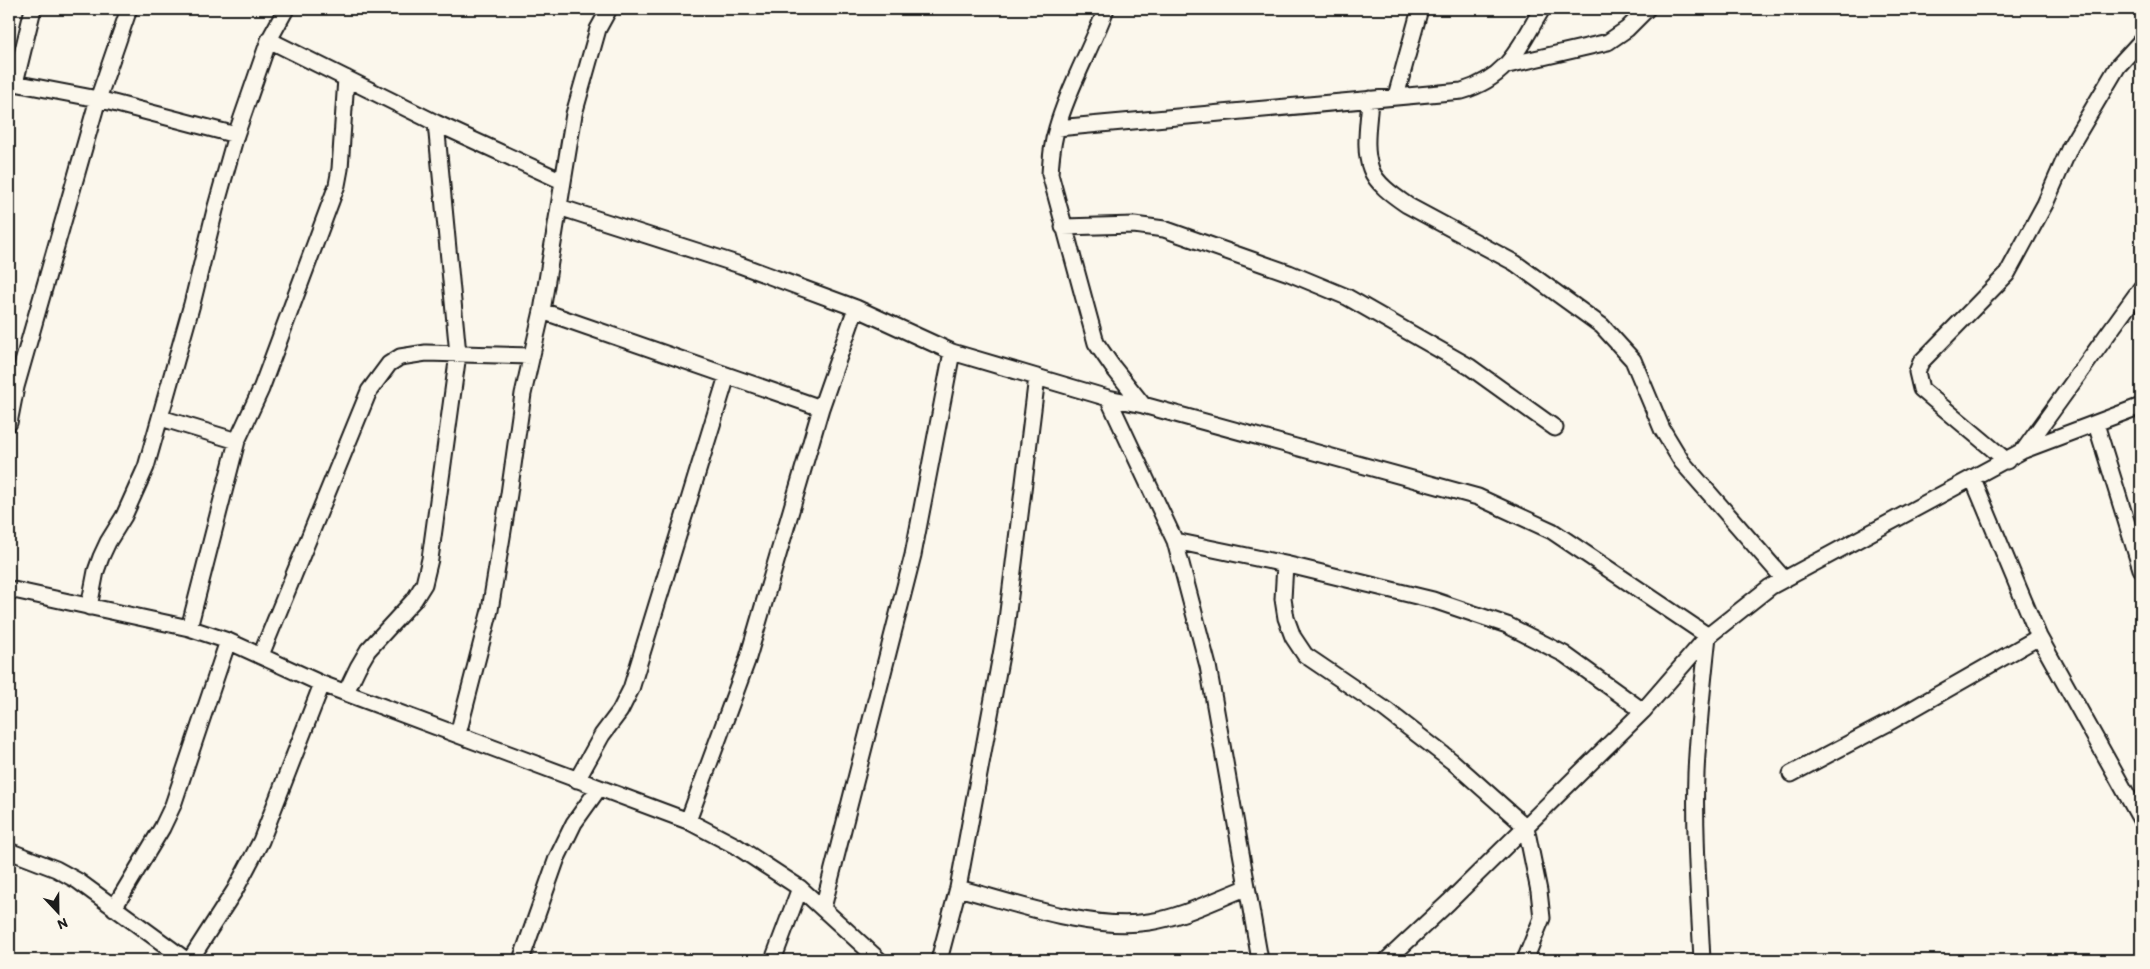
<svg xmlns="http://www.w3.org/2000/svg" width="2150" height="969" font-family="Itim,sans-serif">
<rect width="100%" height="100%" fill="#fbf7ec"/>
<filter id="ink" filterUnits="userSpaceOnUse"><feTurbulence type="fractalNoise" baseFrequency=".02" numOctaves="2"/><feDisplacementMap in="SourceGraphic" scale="10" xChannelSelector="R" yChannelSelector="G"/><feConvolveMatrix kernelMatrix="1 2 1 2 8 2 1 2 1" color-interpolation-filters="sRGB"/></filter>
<g filter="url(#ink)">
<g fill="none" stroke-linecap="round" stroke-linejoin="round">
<defs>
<path id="street" d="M 286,9 L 269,40 L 436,123 L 562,181
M 1106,9 C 1091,49 1069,86 1057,128 C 1052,143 1051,158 1050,174 L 1096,343 L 1112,366 L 1143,405
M 1508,65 L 1608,42 L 1627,29 L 1647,9
M 9,82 L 98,99 L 236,135
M 15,83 L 33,9
M 1396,96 L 1420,9
M 1370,99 C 1369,120 1363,149 1371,169 C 1376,184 1394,196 1407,205 L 1515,263 L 1602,326 L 1633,360 L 1662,429 L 1682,462 L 1784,579
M 1057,128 L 1462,91 C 1509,77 1519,47 1542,9
M 559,207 L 740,265 L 856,308 L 952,352 L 1108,398 L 1143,405 L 1478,497 L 1552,531 L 1708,636
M 1063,227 L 1134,225 L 1164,229 L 1289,273 L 1347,297 L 1470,367 L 1555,428
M 542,311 L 821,408
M 1108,398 L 1175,541 L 1208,666 L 1260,960
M 161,418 L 237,441
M 9,423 L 16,387 L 98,99 L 129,9
M 2096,424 L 2141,569
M 2024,450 L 2141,288
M 2007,461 L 1921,389 L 1917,372 L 1921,362 L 2007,274 L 2045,204 L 2070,147 L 2118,66 L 2141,41
M 1973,479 L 2039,637 L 2141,820
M 1175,541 L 1285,564 L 1433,600 L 1507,625 L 1564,654 L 1643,711
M 1285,564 L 1283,599 L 1286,618 L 1293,637 L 1305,655 L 1386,710 L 1453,762 L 1526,827 L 1539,891 L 1542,918 L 1525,960
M 9,589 L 189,628 L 228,641 L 322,684 L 688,821 L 736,846 L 800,888 L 879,960
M 89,607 L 96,571 L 101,557 L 108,542 L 124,516 L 146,467 L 192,304 L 215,210 L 236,135 L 269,40
M 189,628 L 237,441 L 261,389 L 337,185 L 340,169 L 346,78
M 261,655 L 369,391 L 389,364 L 400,357 L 426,353 L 532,356
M 346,692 L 358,667 L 368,650 L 414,600 L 424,584 L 430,559 L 458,354 L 436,123
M 458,734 L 490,610 L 509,494 L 523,394 L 542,311 L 574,114 L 598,29 L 609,9
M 1791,774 L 1888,723 L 2039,637
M 577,780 L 602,735 L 620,711 L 631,689 L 727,376
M 688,821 L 747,661 L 821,408 L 856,308
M 9,851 L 56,869 L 78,881 L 186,960
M 958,888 C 1015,903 1091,931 1149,922 C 1182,917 1215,900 1246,888
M 114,908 L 162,828 L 173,805 L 228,641
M 823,908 L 913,555 L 952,352
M 190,960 L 235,890 L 261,841 L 322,684
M 521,960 L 557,858 L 574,823 L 599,788
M 773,960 L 800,888
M 939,960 L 958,888 L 1006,628 L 1037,377
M 1387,960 L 1449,902 L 1643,711 L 1708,636 L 1770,587 L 2024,450 L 2141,406
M 1702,960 C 1699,898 1694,835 1696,773 C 1698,727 1703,681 1708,636"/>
</defs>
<use href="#street" stroke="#1c1c1c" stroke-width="19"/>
<use href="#street" stroke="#fbf7ec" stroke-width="15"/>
</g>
</g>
<rect width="2150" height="969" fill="none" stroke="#fbf7ec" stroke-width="30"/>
<rect x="15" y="15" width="2120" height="939" fill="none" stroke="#1c1c1c" stroke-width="2" filter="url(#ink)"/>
<g transform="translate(58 912) rotate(158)" stroke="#fbf7ec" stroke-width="4" paint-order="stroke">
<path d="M0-4L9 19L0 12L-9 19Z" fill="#1c1c1c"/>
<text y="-8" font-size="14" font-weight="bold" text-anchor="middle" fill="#1c1c1c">N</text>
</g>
</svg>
